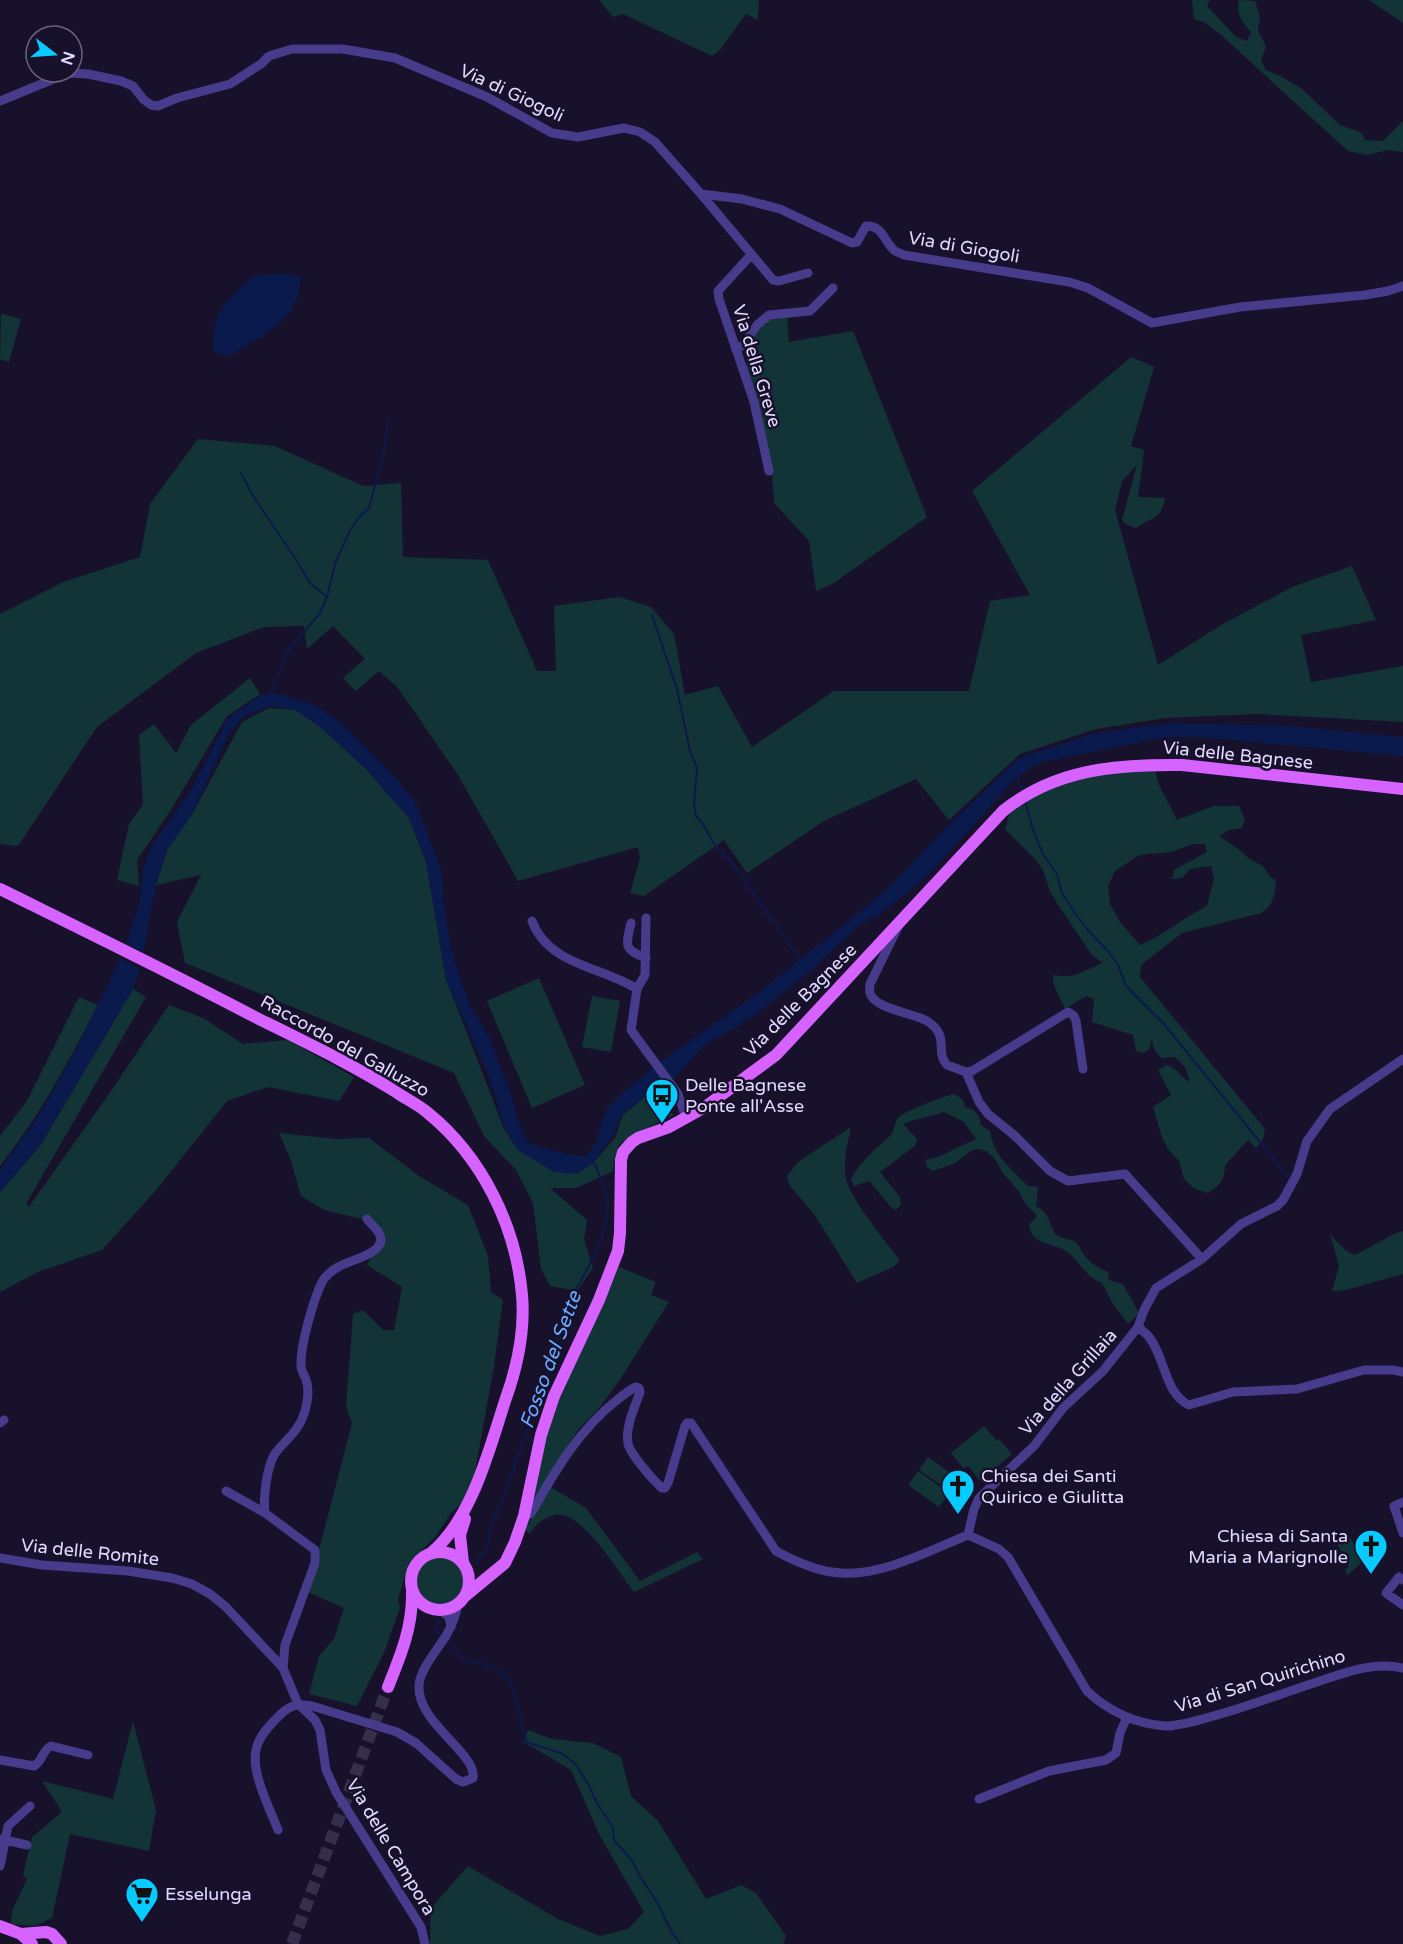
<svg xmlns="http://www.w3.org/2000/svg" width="1403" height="1944" font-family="'Varela Round',sans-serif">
<rect width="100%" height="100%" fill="#18112c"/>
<path fill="#133436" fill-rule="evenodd" d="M 599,0 L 759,0 L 758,20 L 746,14 L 719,51 L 712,56 L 623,14 L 613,17 Z
M 1192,0 L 1210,0 L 1207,6 L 1236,37 L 1247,41 L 1251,32 C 1242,22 1236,14 1239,0 L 1255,1 L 1260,17 L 1258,31 L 1266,46 L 1261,61 L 1266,70 L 1280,76 L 1301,88 L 1340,125 L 1362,133 L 1365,140 L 1383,141 L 1403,121 L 1403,152 L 1388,150 L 1367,155 L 1348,151 L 1220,34 L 1204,22 L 1194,19 Z
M 1369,0 L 1403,0 L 1403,23 Z
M 1,314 L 21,319 L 9,362 L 0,359 Z
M 787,317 L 789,342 L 853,331 L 927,517 L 834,583 L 816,591 L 809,541 L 774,503 L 772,474 L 746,369 L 749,340 L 768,320 Z
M 1131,357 L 1154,367 L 1131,446 L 1144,450 L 1138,497 L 1165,498 C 1161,521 1152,516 1136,528 L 1127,525 L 1122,520 L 1137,465 L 1122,481 L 1115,510 L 1158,665 L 1221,625 L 1292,587 L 1352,566 L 1376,620 L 1301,635 L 1311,682 L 1403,666 L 1403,722 L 1257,714 L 1165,718 L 1096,729 L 1020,754 L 949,820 L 916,779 L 824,821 L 747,873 L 724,840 L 644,896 L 630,893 L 640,858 L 638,847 L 518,881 L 458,775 L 398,688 L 379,671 L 356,691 L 343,678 L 365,659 L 333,626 L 307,649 L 304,626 L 264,627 L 196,653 L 97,727 L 18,846 L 0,844 L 0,614 L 63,582 L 140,557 L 150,504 L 198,439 L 275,446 L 363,486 L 401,483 L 403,557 L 488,560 L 537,671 L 556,671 L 554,606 L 619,597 L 651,607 L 674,634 L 685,695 L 718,686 L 752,747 L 834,691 L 969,691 L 990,601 L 1030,595 L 972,491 Z
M 250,678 L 260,694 L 227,716 L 169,813 L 137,860 L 139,886 L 117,880 L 129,824 L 143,804 L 139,735 L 154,724 L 176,753 L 191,725 Z
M 269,708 L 296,710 L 324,730 L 366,769 L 409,818 L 426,861 L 446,979 L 504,1129 L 518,1150 L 577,1174 L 594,1162 L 615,1138 L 623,1115 L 648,1094 L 674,1115 L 632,1135 L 618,1146 L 612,1172 L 576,1188 L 550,1188 L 587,1220 L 584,1239 L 593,1268 L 577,1291 L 550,1286 L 541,1269 L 533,1203 L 516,1170 L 484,1136 L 454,1073 L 185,963 L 177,922 L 201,875 L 156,885 L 167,850 L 191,816 L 242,722 Z
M 1119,770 L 1155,770 L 1158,783 L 1177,820 L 1214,806 L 1239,806 L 1245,820 L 1242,828 L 1229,830 L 1219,836 L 1241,851 L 1249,859 L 1263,866 L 1271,878 L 1276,880 C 1275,894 1274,905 1261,913 L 1182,933 L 1141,965 L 1140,977 L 1265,1129 L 1263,1139 L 1256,1148 L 1248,1140 L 1225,1165 C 1225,1180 1220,1185 1208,1193 L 1195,1189 L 1184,1179 L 1179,1161 L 1168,1149 L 1162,1137 L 1153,1107 L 1171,1095 L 1158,1070 L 1167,1065 C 1179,1069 1180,1077 1190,1082 L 1185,1067 L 1175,1057 L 1161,1058 L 1154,1049 L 1152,1039 L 1149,1050 L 1142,1053 L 1136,1051 L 1133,1035 L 1092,1022 L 1094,999 L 1086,996 L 1065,1009 L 1053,983 L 1053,975 C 1078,979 1081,971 1103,963 L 1092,955 L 1059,906 L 1050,891 L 1043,870 L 1035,859 L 1005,829 L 1010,812 L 1048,787 ZM 1194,844 L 1205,844 L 1207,852 L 1174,870 L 1172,879 L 1182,878 L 1190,869 L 1211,866 L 1214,879 L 1207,906 C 1183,918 1164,935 1140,945 L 1120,922 L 1110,904 L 1108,886 L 1115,871 L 1139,855 L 1171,852 Z
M 539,978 L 585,1085 L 532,1108 L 487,1001 Z
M 133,989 L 146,997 L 27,1202 L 28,1208 L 109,1094 L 169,1005 L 203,1018 L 243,1044 L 288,1040 L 354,1077 L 339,1101 L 268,1087 L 227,1101 L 157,1189 L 102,1250 L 38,1272 L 0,1292 L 0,1192 L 40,1146 Z
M 592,996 L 620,1001 L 611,1052 L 582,1047 Z
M 79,997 L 98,1005 C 69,1061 39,1117 0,1166 L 0,1136 L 27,1101 Z
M 955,1094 L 963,1100 L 965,1107 C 976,1109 979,1114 981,1125 L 990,1131 C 993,1155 1011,1169 1028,1186 L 1038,1187 L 1036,1206 C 1050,1214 1048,1220 1054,1232 C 1059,1241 1072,1236 1078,1245 C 1080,1247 1081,1251 1083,1253 C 1089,1262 1098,1269 1109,1272 L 1108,1280 L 1123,1284 L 1139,1313 L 1128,1324 L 1111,1301 L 1102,1283 C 1083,1276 1078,1256 1062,1249 C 1048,1242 1032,1244 1029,1225 L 1037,1216 L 1025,1203 L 1020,1193 L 1003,1173 L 995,1159 L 986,1151 L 977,1149 L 971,1151 L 955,1163 L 933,1171 L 927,1167 L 925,1160 L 938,1157 L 976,1139 L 964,1122 L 944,1112 C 930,1117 917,1118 903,1124 L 917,1139 L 915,1146 L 880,1172 L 900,1197 L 901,1204 L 896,1210 L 891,1207 L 869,1181 L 854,1186 L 851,1179 C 860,1162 874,1150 889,1137 C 895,1132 893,1123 899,1117 C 905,1111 946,1095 955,1094 Z
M 851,1127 C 848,1142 844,1158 845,1173 C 846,1195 886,1241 900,1261 L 893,1267 L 857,1283 L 814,1214 L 790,1186 L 787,1176 L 798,1162 Z
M 279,1133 L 336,1139 L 369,1138 L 419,1176 L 468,1205 L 488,1256 L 491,1292 L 503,1300 L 494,1366 L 471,1494 L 451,1513 L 436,1536 L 409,1563 L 398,1599 L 400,1608 L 384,1653 L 357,1706 L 309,1694 L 319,1656 L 334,1639 L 344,1608 L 308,1592 L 352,1423 L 346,1407 L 353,1314 L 363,1310 L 383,1330 L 394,1330 L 402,1287 L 367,1265 L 383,1234 L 370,1221 L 324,1210 L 301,1196 L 290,1158 Z
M 1403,1231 L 1403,1274 L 1346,1290 L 1332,1291 L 1339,1266 L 1330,1234 L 1345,1250 L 1355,1255 L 1396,1233 Z
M 619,1267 L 656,1282 L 651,1295 L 669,1302 L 619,1381 L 600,1407 L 578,1430 L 547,1480 L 552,1488 L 586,1508 L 640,1581 L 697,1552 L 703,1559 L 634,1592 C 619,1573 581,1509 555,1515 C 543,1517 536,1525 529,1534 L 525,1529 L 532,1518 L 530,1500 L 552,1416 L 569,1373 L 600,1312 Z
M 984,1426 L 997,1441 L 999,1439 L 1012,1454 L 980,1481 L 968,1466 L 964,1469 L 951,1453 Z
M 928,1457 L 959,1479 L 950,1491 L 919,1470 Z
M 918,1471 L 949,1493 L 939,1507 L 908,1485 Z
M 1350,1538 L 1364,1560 L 1348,1575 L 1345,1570 L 1349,1566 L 1337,1543 Z
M416 1581a24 24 0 1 1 48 0a24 24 0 1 1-48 0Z
M 133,1721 L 156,1810 L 149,1851 L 70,1834 L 52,1918 L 35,1926 L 11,1924 L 12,1911 L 27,1879 L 23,1875 L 32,1837 L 62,1812 L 42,1781 L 113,1799 Z
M 528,1730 L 552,1739 L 593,1743 L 621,1757 L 631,1796 L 658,1821 L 706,1899 L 741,1885 L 756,1893 L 786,1936 L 783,1944 L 430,1944 L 431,1908 L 468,1866 L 558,1919 L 600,1936 L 628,1929 L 644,1912 L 599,1834 L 571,1770 L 524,1742 Z"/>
<path fill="#0a1a4c" d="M 288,274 L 301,277 C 299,285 299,294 296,301 C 288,324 249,344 229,356 L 214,352 C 213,319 215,314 238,290 C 243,285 249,278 256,276 C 265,273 278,275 288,274 Z
M 262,694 L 279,694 L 315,705 L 339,721 L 392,774 L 416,803 L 441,869 L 445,915 L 454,960 L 469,1003 L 489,1037 L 508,1086 L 521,1130 L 528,1143 L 566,1154 L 586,1156 L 595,1145 L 606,1110 L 625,1091 L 660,1062 L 757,994 L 850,920 L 886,890 L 949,825 L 1019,758 L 1095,733 L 1174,723 L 1288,726 L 1403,737 L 1403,756 L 1200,737 L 1167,737 L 1039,763 L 1017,777 L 935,868 L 907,894 L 878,915 L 861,924 L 810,971 L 753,1017 L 705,1045 L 666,1087 L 654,1088 L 622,1115 L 613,1136 L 594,1162 L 577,1174 L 554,1172 L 518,1150 L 505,1129 L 490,1080 L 446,979 L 426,861 L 409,818 L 366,769 L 324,730 L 296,710 L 270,706 L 244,716 L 229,734 L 191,816 L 167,850 L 156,885 L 143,952 L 127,944 L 139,902 L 144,865 L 154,842 L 191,790 L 228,718 Z
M 120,959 L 140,969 L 133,989 L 40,1146 L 0,1192 L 0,1170 L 40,1114 L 77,1048 Z"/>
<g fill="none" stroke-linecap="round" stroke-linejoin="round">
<path stroke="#0a1a4c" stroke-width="2" d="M 241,473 L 253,496 L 295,558 L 310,583 L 327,597
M 652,615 L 677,689 L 690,751 L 697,768 L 694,804 L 696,816 L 703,824 L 714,844 L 733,864 L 800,960
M 269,697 L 290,648 L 320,613 L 327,597 L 335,564 L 350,530 L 359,517 L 369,508 L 383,455 L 389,419
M 1016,775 L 1023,792
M 1025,800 L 1033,830 L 1043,854 L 1057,874 L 1061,891 L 1074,912 L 1087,929 L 1108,951 L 1118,965 L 1126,986 L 1164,1024 L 1290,1179
M 477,1563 L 488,1545 L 491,1526 L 506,1491 L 555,1351 C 558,1335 561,1321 568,1306 C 581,1277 609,1238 608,1204 C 607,1191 599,1176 595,1164 L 593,1163
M 439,1620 L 436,1632 L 444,1636
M 449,1639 L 461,1657 L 471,1663 L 474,1662 C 482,1664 490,1665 497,1669 C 518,1677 518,1722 527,1742 L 563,1754 L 576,1765 L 587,1782 L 598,1805 L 613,1827 L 614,1840 L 631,1859 L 641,1878 L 658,1904 L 671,1931 L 680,1944"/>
<path stroke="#362f4c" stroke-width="12" stroke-dasharray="12 6" stroke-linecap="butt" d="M 292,1944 L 388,1687"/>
<path stroke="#473b8c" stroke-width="9" d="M 0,101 L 68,73 L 88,74 L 121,81 L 133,86 L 143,99 L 151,105 L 158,106 L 177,98 L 230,84 L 261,64 L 269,56 L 292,49 L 343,49 L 395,58 L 487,97 L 552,133 L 578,137 L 624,128 L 640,132 L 655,142 L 701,194 L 742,199 L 780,209 L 852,243 L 857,242 L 866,226 C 883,225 884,242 895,251 C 895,251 904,255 904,255 L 1069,282 L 1088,288 L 1152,323 L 1240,307 L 1365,295 L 1388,291 L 1403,286
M 701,194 L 773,280 L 779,281 L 808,273
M 751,255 L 718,291 L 719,299 L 754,402 L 769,471
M 736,350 L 744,344 L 757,325 L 769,315 L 810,311 L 833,288
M 646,918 L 645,975 L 637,989 L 631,1030 L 678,1094 L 686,1118
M 532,921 C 548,965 603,967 637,989
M 631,923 C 626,945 623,950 646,958
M 899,925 L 870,984 C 870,987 869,990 870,993 C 874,1009 914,1013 927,1021 C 951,1036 934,1051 947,1065 L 966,1072 L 972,1071 L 1068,1012 L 1074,1016 L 1076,1021 L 1083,1069
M 966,1072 L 979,1102 L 988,1114 L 1014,1135 L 1050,1171 L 1068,1181 L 1125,1174 L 1202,1259
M 1138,1327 C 1141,1330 1146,1333 1149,1337 C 1165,1356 1164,1393 1189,1405 L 1233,1392 L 1297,1389 L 1364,1370 L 1393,1370 L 1403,1372
M 0,1423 L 4,1420
M 226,1491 L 265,1513
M 1403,1502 L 1394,1506 L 1403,1533
M 524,1516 L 530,1514 L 533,1510 C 556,1469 580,1429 617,1400 C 623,1395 629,1390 636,1387 L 639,1388 L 640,1392 C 635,1407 625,1427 628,1443 C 629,1453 654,1481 662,1488 L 665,1488 L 668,1483 L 685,1426 L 687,1423 L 691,1423 L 776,1551 C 796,1562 818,1572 841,1573 C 882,1576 931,1550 968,1535 L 999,1549 L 1008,1557 L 1087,1691 C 1108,1711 1136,1724 1165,1726 C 1180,1726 1195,1721 1210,1717 C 1248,1707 1285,1692 1323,1680 C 1349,1671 1375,1662 1403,1668
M 968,1535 L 974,1509 L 979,1498 L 1034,1446 L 1063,1408 L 1103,1371 L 1138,1327 L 1144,1310 L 1156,1288 L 1202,1259 L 1241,1224 L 1277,1206 L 1283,1200 L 1297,1174 L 1307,1141 L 1330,1109 L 1403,1059
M 0,1558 L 42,1565 L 128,1571 L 172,1578 L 192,1584 L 210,1594 L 226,1607 L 283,1668 L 298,1704 L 315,1720 L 320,1730 L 326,1770 L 336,1792 L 421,1927 L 425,1944
M 1403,1580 L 1399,1577 L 1386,1593 L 1403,1605
M 440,1610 L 449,1617 L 451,1627
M 283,1668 L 285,1645 L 315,1563 L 315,1550 L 265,1513 C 263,1498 267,1462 277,1451 C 287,1439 299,1430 304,1414 C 307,1405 309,1393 307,1383 C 306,1377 301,1372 301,1366 C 300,1346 313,1301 322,1282 C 326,1275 331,1271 338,1267 C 349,1260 390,1253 379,1233 C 376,1228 371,1224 367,1219
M 0,1760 L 34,1766 C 43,1761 42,1750 51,1746 L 88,1755
M 979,1799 L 1049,1771 L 1106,1760 L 1116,1753 L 1120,1733 L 1127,1717
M 278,1830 C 270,1809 251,1773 256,1750 C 258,1738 267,1728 276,1719 C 288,1706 295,1703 312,1706 L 397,1732 L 416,1743 L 456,1779 L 463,1782 L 473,1778 C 477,1753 417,1723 419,1686 C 419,1670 439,1648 447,1634 C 452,1625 456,1615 458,1604
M 0,1839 L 27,1845
M 0,1866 L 8,1826 L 30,1806"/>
<path stroke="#d662ff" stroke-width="12" d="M 0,889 C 85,931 169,972 253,1016 C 301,1040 350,1063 396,1092 C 406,1099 419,1105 428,1113 C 482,1157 516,1226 522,1295 C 525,1330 517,1368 505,1401 C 489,1450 472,1519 431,1553
M411 1581a29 29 0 1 1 58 0a29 29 0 1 1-58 0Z
M 463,1563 L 460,1535 L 465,1519
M 465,1596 L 505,1563 L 515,1542 L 524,1516 L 541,1435 L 554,1396 L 599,1300 L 618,1251 L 620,1233 L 621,1160 L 623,1152 L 632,1142 L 638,1138 L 669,1127 L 705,1107 L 776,1055 L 1003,811 C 1055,769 1117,764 1182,765 L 1403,789
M 388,1687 C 401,1655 413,1626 412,1591
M 0,1926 L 21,1934 L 32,1944
M 21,1934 L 46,1932 L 52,1934 L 61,1944"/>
</g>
<defs>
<symbol id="bus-pin" viewBox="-11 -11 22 30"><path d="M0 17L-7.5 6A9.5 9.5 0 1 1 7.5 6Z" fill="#07cbff" stroke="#18112c"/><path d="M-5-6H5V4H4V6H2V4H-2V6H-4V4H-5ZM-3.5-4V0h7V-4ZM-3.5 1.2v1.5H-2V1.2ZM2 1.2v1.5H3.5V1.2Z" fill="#111"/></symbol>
<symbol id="church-pin" viewBox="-11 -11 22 30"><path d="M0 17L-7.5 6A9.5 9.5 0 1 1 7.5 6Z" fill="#07cbff" stroke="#18112c"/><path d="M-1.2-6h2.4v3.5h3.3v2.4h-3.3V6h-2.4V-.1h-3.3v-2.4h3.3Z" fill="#111"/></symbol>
<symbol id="supermarket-pin" viewBox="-11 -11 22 30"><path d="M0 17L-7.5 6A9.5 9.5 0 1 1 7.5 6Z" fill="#07cbff" stroke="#18112c"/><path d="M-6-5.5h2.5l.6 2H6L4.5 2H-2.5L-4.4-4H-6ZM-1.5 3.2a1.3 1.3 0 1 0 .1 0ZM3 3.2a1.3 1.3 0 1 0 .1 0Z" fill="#111"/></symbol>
</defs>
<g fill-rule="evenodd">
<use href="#bus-pin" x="643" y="1076" width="38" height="52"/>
<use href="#church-pin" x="939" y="1467" width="38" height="52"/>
<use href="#church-pin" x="1352" y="1527" width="38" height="52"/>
<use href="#supermarket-pin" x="123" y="1875" width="38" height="52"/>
</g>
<g text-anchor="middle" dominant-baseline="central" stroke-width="5" stroke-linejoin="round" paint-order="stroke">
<g font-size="18" fill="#e3dbff" stroke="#18112c">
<text transform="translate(512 93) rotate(25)">Via di Giogoli</text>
<text transform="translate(964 247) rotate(10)">Via di Giogoli</text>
<text transform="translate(757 366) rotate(73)">Via della Greve</text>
<text transform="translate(1238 755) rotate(6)">Via delle Bagnese</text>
<text transform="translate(800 1000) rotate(-45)">Via delle Bagnese</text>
<text transform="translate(345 1046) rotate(29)">Raccordo del Galluzzo</text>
<text transform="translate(1068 1382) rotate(-48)">Via della Grillaia</text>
<text transform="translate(90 1552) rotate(6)">Via delle Romite</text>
<text transform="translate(1260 1681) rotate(-17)">Via di San Quirichino</text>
<text transform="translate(391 1847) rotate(59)">Via delle Campora</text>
</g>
<g font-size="18" fill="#e3dbff" stroke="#18112c" text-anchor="start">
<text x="685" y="1085">Delle Bagnese<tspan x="685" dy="21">Ponte all'Asse</tspan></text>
<text x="981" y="1476">Chiesa dei Santi<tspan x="981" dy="21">Quirico e Giulitta</tspan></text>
<text x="1348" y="1536" text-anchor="end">Chiesa di Santa<tspan x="1348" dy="21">Maria a Marignolle</tspan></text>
<text x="165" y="1894">Esselunga</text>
</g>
<g font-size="20" font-style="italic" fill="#69a9ff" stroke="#18112c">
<text transform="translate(551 1360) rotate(-70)">Fosso del Sette</text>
</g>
</g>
<g transform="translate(54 54) rotate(107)"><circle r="28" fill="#18112c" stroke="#696280" stroke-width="1.5"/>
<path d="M0-4.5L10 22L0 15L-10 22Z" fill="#07cbff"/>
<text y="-9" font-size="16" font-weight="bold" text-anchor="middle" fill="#e3dbff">N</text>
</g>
</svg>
